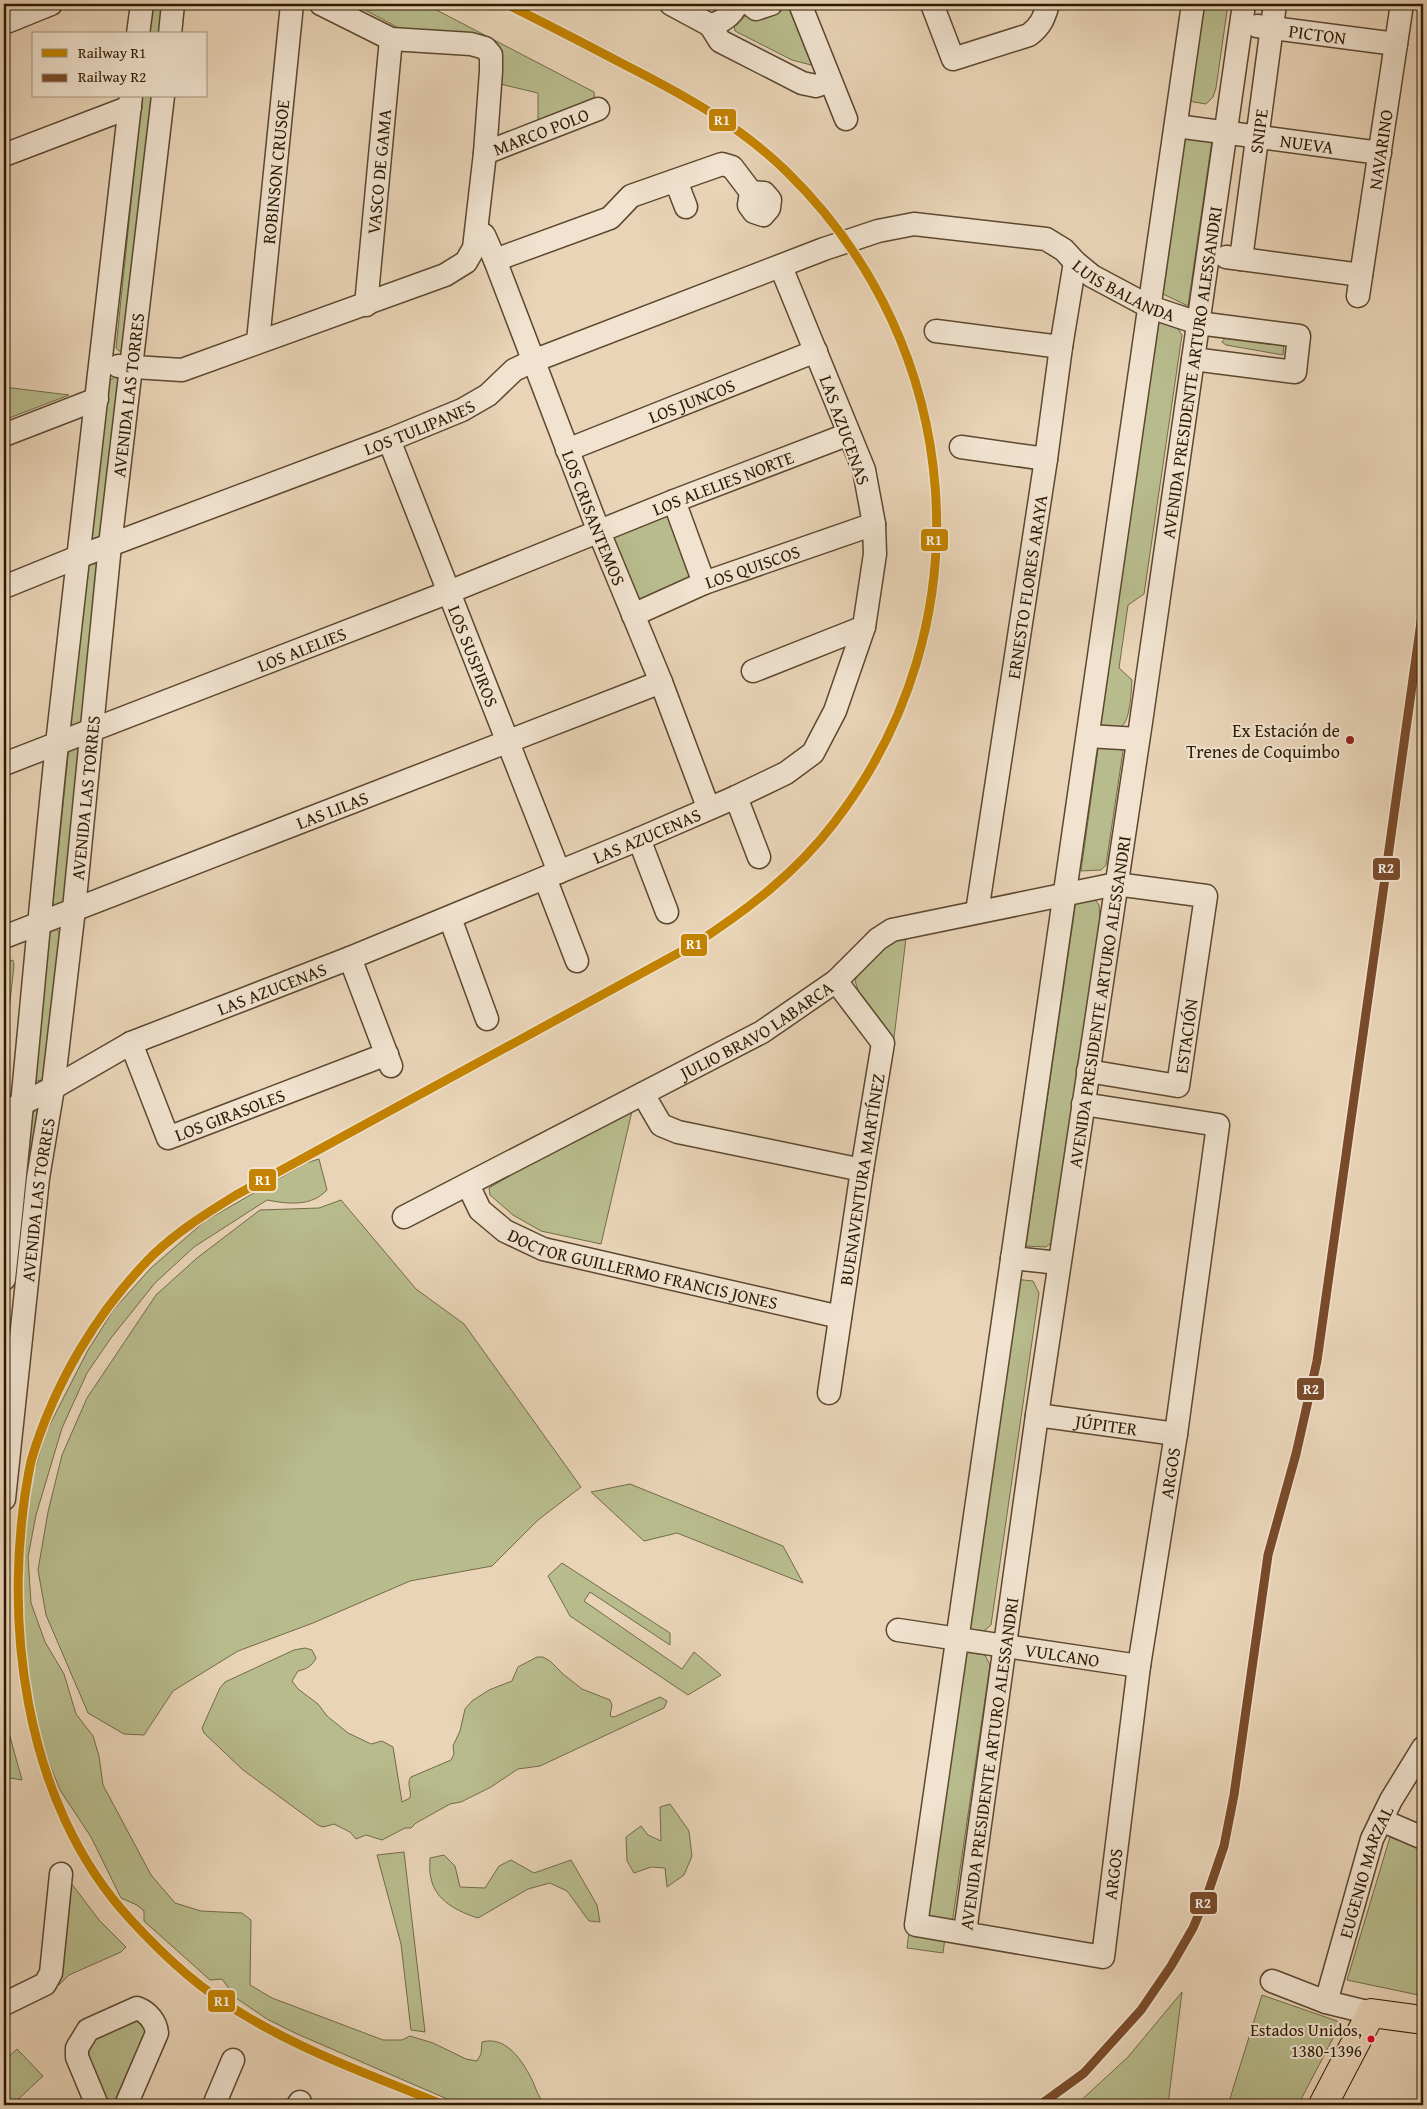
<svg xmlns="http://www.w3.org/2000/svg" width="1427" height="2109" font-family="'Gentium Book Plus',serif">
<rect width="100%" height="100%" fill="#e9d4b7"/>
<filter id="stains"><feTurbulence type="fractalNoise" baseFrequency=".004" numOctaves="4"/><feColorMatrix values="0 0 0 0 .2 0 0 0 0 .09 0 0 0 0 .02 0 0 0 .5 -.17"/></filter>
<radialGradient id="worn" r=".72"><stop offset=".6" stop-color="#630" stop-opacity="0"/><stop offset="1" stop-color="#630" stop-opacity=".3"/></radialGradient>
<path fill="#b8bc8d" stroke="#726b48" d="M 354,4 L 425,4 L 594,92 L 595,106 L 538,125 L 538,93 L 500,84 L 501,63 L 406,32 Z
M 1201,4 L 1228,4 L 1216,88 L 1213,97 L 1206,104 L 1188,101 Z
M 154,5 L 161,7 L 163,11 L 160,34 L 149,34 L 151,9 Z
M 792,7 L 812,54 L 811,65 L 792,60 L 735,31 L 734,25 L 737,25 L 745,16 L 756,16 Z
M 142,96 L 153,96 L 122,351 L 119,351 L 116,348 Z
M 1185,138 L 1212,140 L 1188,306 L 1163,294 Z
M 1157,318 L 1178,329 L 1182,335 L 1144,594 L 1128,605 L 1119,668 L 1132,680 C 1131,690 1131,724 1119,728 C 1113,729 1105,727 1099,727 Z
M 1226,337 L 1284,344 L 1283,355 L 1226,345 L 1222,342 Z
M 115,377 L 119,380 L 102,538 L 94,543 L 91,540 L 109,381 Z
M 4,387 L 69,395 L 4,420 Z
M 668,508 L 696,583 L 637,606 L 608,531 Z
M 93,561 L 98,562 L 82,720 L 79,725 L 73,726 L 69,721 L 88,565 Z
M 1099,742 L 1118,744 L 1123,751 L 1106,865 L 1101,870 L 1081,871 Z
M 75,747 L 79,749 L 64,902 L 57,907 L 53,903 L 68,756 L 69,751 Z
M 1093,897 L 1099,905 L 1100,920 L 1056,1239 L 1046,1247 L 1026,1246 L 1076,900 Z
M 56,929 L 60,933 L 45,1075 L 40,1081 L 34,1079 L 49,933 Z
M 906,938 L 894,1038 L 858,990 L 855,981 L 858,974 L 891,940 Z
M 13,960 L 14,966 L 4,1054 L 4,1007 L 6,1005 L 4,995 L 4,979 L 6,978 L 10,961 Z
M 39,1105 L 36,1167 L 26,1167 L 29,1112 Z
M 632,1111 L 601,1244 L 541,1231 L 513,1215 L 490,1195 L 489,1188 L 523,1168 Z
M 4,1125 L 10,1129 L 4,1179 Z
M 319,1159 L 327,1190 C 311,1207 288,1204 267,1200 L 194,1247 L 155,1283 L 111,1338 L 87,1373 L 62,1428 L 36,1515 L 28,1557 L 31,1603 L 45,1642 L 64,1674 L 76,1714 L 93,1736 L 99,1756 L 103,1785 L 151,1875 L 175,1903 L 201,1911 L 242,1913 L 251,1920 L 250,1985 L 272,1998 L 383,2040 L 402,2040 L 410,2036 L 433,2043 L 466,2059 L 477,2061 L 481,2054 L 482,2042 C 504,2036 519,2056 529,2074 C 535,2084 537,2096 545,2105 L 461,2105 L 295,2033 L 267,2019 L 236,1998 L 222,1979 L 210,1980 L 144,1921 L 144,1911 L 137,1905 L 121,1898 L 91,1837 L 60,1790 L 41,1743 L 28,1690 L 19,1614 L 17,1569 L 20,1531 L 31,1483 L 45,1434 L 88,1350 L 114,1309 L 151,1268 L 205,1221 L 306,1163 Z
M 341,1200 L 416,1289 L 464,1324 L 581,1487 L 538,1520 L 492,1566 L 410,1581 L 313,1623 L 238,1651 L 173,1691 L 144,1735 L 124,1734 L 88,1713 L 46,1615 L 38,1570 L 48,1512 L 62,1455 L 87,1398 L 156,1295 L 197,1258 L 260,1210 L 319,1208 Z
M 1014,1279 L 1033,1281 L 1039,1293 L 991,1625 L 984,1631 L 965,1630 Z
M 630,1484 L 783,1546 L 803,1583 L 677,1533 L 644,1541 L 591,1492 Z
M 562,1563 L 670,1633 L 670,1645 L 590,1592 L 584,1601 L 682,1669 L 694,1652 L 721,1675 L 688,1695 L 570,1616 L 548,1576 Z
M 305,1648 L 312,1650 L 316,1658 C 312,1666 307,1669 298,1671 L 292,1681 L 298,1689 L 318,1704 L 327,1716 L 348,1733 L 371,1744 L 382,1741 L 393,1747 L 402,1802 L 410,1798 C 412,1791 406,1783 411,1777 L 451,1760 L 454,1754 L 453,1746 L 460,1731 L 465,1709 L 472,1701 L 489,1690 L 512,1681 L 518,1667 L 537,1657 L 543,1657 L 550,1661 L 563,1674 L 582,1689 L 610,1700 L 612,1705 L 610,1716 L 614,1717 L 660,1697 L 667,1701 L 664,1708 L 540,1766 L 518,1769 L 491,1787 L 461,1802 L 450,1804 L 416,1823 L 411,1828 L 405,1828 L 382,1840 L 366,1835 L 356,1839 L 350,1832 L 334,1824 L 323,1827 L 318,1825 L 243,1770 L 204,1733 L 202,1728 L 220,1688 L 225,1682 L 294,1650 Z
M 965,1652 L 985,1655 L 990,1665 L 952,1924 L 928,1920 Z
M 4,1715 L 22,1780 L 4,1777 Z
M 670,1804 L 689,1831 L 692,1856 L 684,1875 L 667,1887 L 665,1868 L 651,1867 L 634,1873 L 627,1861 L 626,1837 L 641,1826 L 648,1835 L 661,1841 L 660,1807 Z
M 1390,1837 L 1423,1849 L 1423,1996 L 1347,1980 Z
M 404,1852 L 425,2032 L 411,2030 L 401,1944 L 377,1855 Z
M 444,1855 L 455,1866 L 460,1887 L 485,1888 L 499,1866 L 511,1860 L 534,1873 L 571,1860 L 597,1905 L 600,1922 L 589,1921 L 567,1891 L 550,1883 L 528,1889 L 478,1918 C 459,1912 435,1901 431,1878 C 429,1872 430,1864 430,1858 Z
M 71,1883 L 99,1920 L 126,1947 L 121,1952 L 69,1975 L 59,1985 Z
M 909,1932 L 945,1938 L 943,1953 L 907,1948 Z
M 1182,1992 L 1168,2105 L 1076,2105 L 1128,2057 Z
M 1262,1995 L 1337,2021 L 1340,2025 L 1298,2105 L 1228,2105 Z
M 136,2015 L 150,2031 L 121,2105 L 105,2105 L 82,2053 L 95,2035 Z
M 17,2049 L 43,2076 L 12,2105 L 4,2105 L 4,2061 Z"/>
<g fill="none" stroke-linecap="round" stroke-linejoin="round">
<defs>
<g id="minor">
<path d="M 671,4 L 710,25 C 723,22 731,16 737,4"/>
<path d="M 750,4 L 756,9 L 771,4"/>
<path d="M 800,4 L 846,119"/>
<path d="M 932,4 L 953,59 L 1029,35 C 1041,26 1044,18 1048,4"/>
<path d="M 4,23 L 51,4"/>
<path d="M 710,25 L 720,41 L 802,83 L 816,86 L 830,81"/>
<path id="s1" d="M 1257,26 L 1396,44"/>
<path d="M 138,34 L 142,4"/>
<path d="M 170,34 L 173,4"/>
<path id="s2" d="M 1176,126 L 1380,153"/>
<path id="s3" d="M 485,153 L 598,109"/>
<path d="M 4,155 L 130,107"/>
<path d="M 676,181 L 686,207"/>
<path id="s4" d="M 478,232 L 484,235 L 495,260 L 599,532 L 661,682 L 708,807"/>
<path d="M 1226,257 L 1361,275"/>
<path id="s5" d="M 1241,259 L 1275,4"/>
<path d="M 495,260 L 610,218 L 631,196 L 722,164 L 732,167 L 751,192 L 749,205 L 754,212 L 763,215 L 769,208 L 770,200 L 764,193 L 751,192"/>
<path id="s6" d="M 1358,296 L 1402,4"/>
<path id="s7" d="M 366,305 L 391,39"/>
<path d="M 936,331 L 1061,347"/>
<path id="s8" d="M 258,341 L 292,4"/>
<path d="M 118,366 L 182,370 L 445,275 L 466,262 L 474,248 L 485,153 L 491,71 L 491,55 L 485,48 L 471,44 L 391,39 L 321,4"/>
<path d="M 4,435 L 97,399"/>
<path id="s9" d="M 389,440 L 559,872"/>
<path d="M 961,447 L 1046,459"/>
<path id="s10" d="M 567,450 L 816,351"/>
<path d="M 674,501 L 704,583"/>
<path id="s11" d="M 4,587 L 78,557 L 389,440 L 462,410 L 488,395 L 514,370 L 533,361 L 824,249 L 878,231 L 914,224 L 1046,239 L 1064,250 L 1075,262 L 1092,276 L 1150,307 L 1198,323 L 1299,336 L 1295,372 L 1193,359"/>
<path id="s12" d="M 633,615 L 704,583 L 874,524"/>
<path d="M 753,671 L 864,627"/>
<path d="M 1088,736 L 1138,739"/>
<path id="s13" d="M 4,764 L 449,592 L 674,501 L 849,434"/>
<path d="M 736,797 L 759,857"/>
<path d="M 639,839 L 667,912"/>
<path d="M 545,878 L 577,961"/>
<path id="s14" d="M 977,912 L 1046,459 L 1061,347 L 1075,262"/>
<path d="M 450,918 L 487,1019"/>
<path id="s15" d="M 4,937 L 661,682"/>
<path d="M 350,958 L 391,1066"/>
<path id="s16" d="M 131,1043 L 168,1138 L 387,1054"/>
<path d="M 643,1094 L 661,1125 L 678,1132 L 862,1170"/>
<path d="M 1083,1104 L 1218,1125 L 1176,1434 L 1139,1666 L 1103,1957 L 916,1925 L 1193,4"/>
<path id="s17" d="M 4,1113 L 53,1088 L 131,1043 L 350,958 L 639,839 L 736,797 L 786,773 L 813,753 L 835,711 L 864,627 L 875,554 L 874,524 L 864,470 L 781,267"/>
<path id="s18" d="M 468,1185 L 480,1210 L 505,1231 L 543,1249 L 840,1317"/>
<path id="s19" d="M 404,1217 L 762,1032 L 836,981 L 878,939 L 892,930 L 1116,884 L 1206,896 L 1178,1086 L 1088,1071"/>
<path d="M 1012,1258 L 1059,1263"/>
<path d="M 4,1279 C 24,1101 38,922 57,744 C 80,528 107,312 131,96"/>
<path id="s20" d="M 829,1393 L 862,1170 L 883,1043 L 836,981"/>
<path id="s21" d="M 1037,1415 L 1176,1434"/>
<path id="s22" d="M 4,1499 L 38,1178 L 53,1088 L 74,909 L 110,545 L 163,96"/>
<path id="s23" d="M 898,1630 L 1139,1666"/>
<path d="M 1381,1820 L 1423,1838"/>
<path id="s24" d="M 965,1932 L 1037,1415 L 1141,722 L 1244,4"/>
<path d="M 1272,1981 L 1326,2002 L 1371,2013"/>
<path id="s25" d="M 1326,2002 L 1372,1839 L 1391,1800 L 1423,1748"/>
<path d="M 4,2004 L 45,1984 L 51,1973 L 61,1874"/>
<path d="M 97,2105 L 77,2057 L 77,2048 L 88,2030 L 137,2008 C 148,2012 156,2022 157,2033 L 126,2105"/>
<path d="M 214,2105 L 233,2060"/>
<path d="M 298,2105 L 300,2102"/>
</g>
<path id="major" d="M 1323,2105 L 1371,2013 L 1423,2020"/>
</defs>
<use href="#minor" stroke="#5c482f" stroke-width="25"/>
<use href="#major" stroke="#2d1a02" stroke-width="30"/>
<use href="#minor" stroke="#f1e3d0" stroke-width="22"/>
<use href="#major" stroke="#e9d4b7" stroke-width="28"/>
<defs>
<path id="rail-1" d="M 444,2105 C 376,2077 304,2052 241,2013 C 199,1989 163,1955 131,1920 C 22,1803 0,1612 31,1461 C 54,1384 97,1311 153,1255 C 178,1231 207,1213 236,1195 L 695,944 C 747,910 796,873 834,823 C 988,624 966,346 786,171 C 740,126 684,95 627,66 C 587,45 547,24 506,4"/>
<path id="rail-2" d="M 1040,2105 L 1084,2073 L 1141,2010 L 1171,1966 L 1193,1928 L 1209,1890 L 1224,1846 L 1234,1795 L 1268,1555 L 1296,1454 L 1317,1361 L 1423,608"/>
</defs>
<use href="#rail-1" stroke="#f1e3d0" stroke-width="12"/>
<use href="#rail-2" stroke="#f1e3d0" stroke-width="12"/>
<use href="#rail-1" stroke="#c48300" stroke-width="9"/>
<use href="#rail-2" stroke="#7a4b2a" stroke-width="9"/>
</g>
<circle fill="#8f2418" stroke="#f1e3d0" stroke-width="2" cx="1350" cy="740" r="5"/>
<circle fill="#e4002b" stroke="#f1e3d0" stroke-width="2" cx="1371" cy="2039" r="4.5"/>
<g text-anchor="middle" dominant-baseline="central" stroke-width="4" stroke-linejoin="round" paint-order="stroke">
<g font-size="17" fill="#2d1a02" stroke="#f1e3d0" text-anchor="end">
<text x="1362" y="2029">Estados Unidos,<tspan x="1362" dy="21">1380-1396</tspan></text>
</g>
<g font-size="18" fill="#2d1a02" stroke="#f1e3d0">
<text stroke="none"><textPath href="#s1" startOffset="61">PICTON</textPath></text>
<text stroke="none"><textPath href="#s3" startOffset="60">MARCO POLO</textPath></text>
<text stroke="none"><textPath href="#s5" startOffset="129">SNIPE</textPath></text>
<text stroke="none"><textPath href="#s2" startOffset="132">NUEVA</textPath></text>
<text stroke="none"><textPath href="#s6" startOffset="148">NAVARINO</textPath></text>
<text stroke="none"><textPath href="#s8" startOffset="170">ROBINSON CRUSOE</textPath></text>
<text stroke="none"><textPath href="#s7" startOffset="134">VASCO DE GAMA</textPath></text>
<text stroke="none"><textPath href="#s11" startOffset="1211">LUIS BALANDA</textPath></text>
<text stroke="none"><textPath href="#s24" startOffset="1576">AVENIDA PRESIDENTE ARTURO ALESSANDRI</textPath></text>
<text stroke="none"><textPath href="#s22" startOffset="1111">AVENIDA LAS TORRES</textPath></text>
<text stroke="none"><textPath href="#s10" startOffset="134">LOS JUNCOS</textPath></text>
<text stroke="none"><textPath href="#s11" startOffset="445">LOS TULIPANES</textPath></text>
<text transform="translate(845 430) rotate(70)">LAS AZUCENAS</text>
<text stroke="none"><textPath href="#s13" startOffset="772">LOS ALELIES NORTE</textPath></text>
<text stroke="none"><textPath href="#s4" startOffset="310">LOS CRISANTEMOS</textPath></text>
<text stroke="none"><textPath href="#s12" startOffset="129">LOS QUISCOS</textPath></text>
<text stroke="none"><textPath href="#s14" startOffset="329">ERNESTO FLORES ARAYA</textPath></text>
<text stroke="none"><textPath href="#s13" startOffset="319">LOS ALELIES</textPath></text>
<text stroke="none"><textPath href="#s9" startOffset="232">LOS SUSPIROS</textPath></text>
<text stroke="none"><textPath href="#s22" startOffset="706">AVENIDA LAS TORRES</textPath></text>
<text stroke="none"><textPath href="#s15" startOffset="352">LAS LILAS</textPath></text>
<text stroke="none"><textPath href="#s17" startOffset="701">LAS AZUCENAS</textPath></text>
<text stroke="none"><textPath href="#s17" startOffset="296">LAS AZUCENAS</textPath></text>
<text stroke="none"><textPath href="#s24" startOffset="940">AVENIDA PRESIDENTE ARTURO ALESSANDRI</textPath></text>
<text stroke="none"><textPath href="#s19" startOffset="399">JULIO BRAVO LABARCA</textPath></text>
<text transform="translate(1186 1036) rotate(-82)">ESTACIÓN</text>
<text stroke="none"><textPath href="#s16" startOffset="168">LOS GIRASOLES</textPath></text>
<text stroke="none"><textPath href="#s20" startOffset="216">BUENAVENTURA MARTÍNEZ</textPath></text>
<text stroke="none"><textPath href="#s22" startOffset="301">AVENIDA LAS TORRES</textPath></text>
<text stroke="none"><textPath href="#s18" startOffset="204">DOCTOR GUILLERMO FRANCIS JONES</textPath></text>
<text stroke="none"><textPath href="#s21" startOffset="70">JÚPITER</textPath></text>
<text transform="translate(1170 1473) rotate(-81)">ARGOS</text>
<text stroke="none"><textPath href="#s23" startOffset="166">VULCANO</textPath></text>
<text stroke="none"><textPath href="#s24" startOffset="170">AVENIDA PRESIDENTE ARTURO ALESSANDRI</textPath></text>
<text stroke="none"><textPath href="#s25" startOffset="136">EUGENIO MARZAL</textPath></text>
<text transform="translate(1113 1874) rotate(-83)">ARGOS</text>
</g>
<g font-size="18" fill="#2d1a02" stroke="#f1e3d0" text-anchor="end">
<text x="1340" y="730">Ex Estación de<tspan x="1340" dy="21">Trenes de Coquimbo</tspan></text>
</g>
</g>
<g stroke="#f1e3d0" stroke-width="2">
<rect x="708" y="108" width="29" height="24" rx="5" fill="#c48300"/>
<rect x="920" y="528" width="29" height="24" rx="5" fill="#c48300"/>
<rect x="1372" y="857" width="29" height="24" rx="5" fill="#7a4b2a"/>
<rect x="680" y="933" width="28" height="24" rx="5" fill="#c48300"/>
<rect x="248" y="1168" width="29" height="24" rx="5" fill="#c48300"/>
<rect x="1296" y="1377" width="29" height="24" rx="5" fill="#7a4b2a"/>
<rect x="1189" y="1891" width="29" height="24" rx="5" fill="#7a4b2a"/>
<rect x="207" y="1989" width="29" height="24" rx="5" fill="#c48300"/>
</g>
<g font-size="14" text-anchor="middle" font-weight="bold" fill="#fff">
<text x="722" y="125">R1</text>
<text x="934" y="545">R1</text>
<text x="1386" y="873">R2</text>
<text x="694" y="949">R1</text>
<text x="263" y="1185">R1</text>
<text x="1311" y="1394">R2</text>
<text x="1203" y="1908">R2</text>
<text x="222" y="2006">R1</text>
</g>
<rect width="1427" height="2109" fill="none" stroke="#e9d4b7" stroke-width="20"/>
<rect x="5" y="5" width="1417" height="2099" fill="none" stroke="#2d1a02" stroke-width="2.5"/>
<rect x="10" y="10" width="1407" height="2089" fill="none" stroke="#2d1a02"/>
<rect x="32" y="32" width="175" height="65" fill="#f1e3d0" stroke="#a3937e"/>
<rect x="42" y="49" width="25" height="8" fill="#c48300" stroke="#a3937e"/>
<text x="78" y="58" font-size="15" fill="#2d1a02">Railway R1</text>
<rect x="42" y="74" width="25" height="8" fill="#7a4b2a" stroke="#a3937e"/>
<text x="78" y="82" font-size="15" fill="#2d1a02">Railway R2</text>
<rect width="100%" height="100%" filter="url(#stains)"/>
<rect width="100%" height="100%" fill="url(#worn)"/>
</svg>
